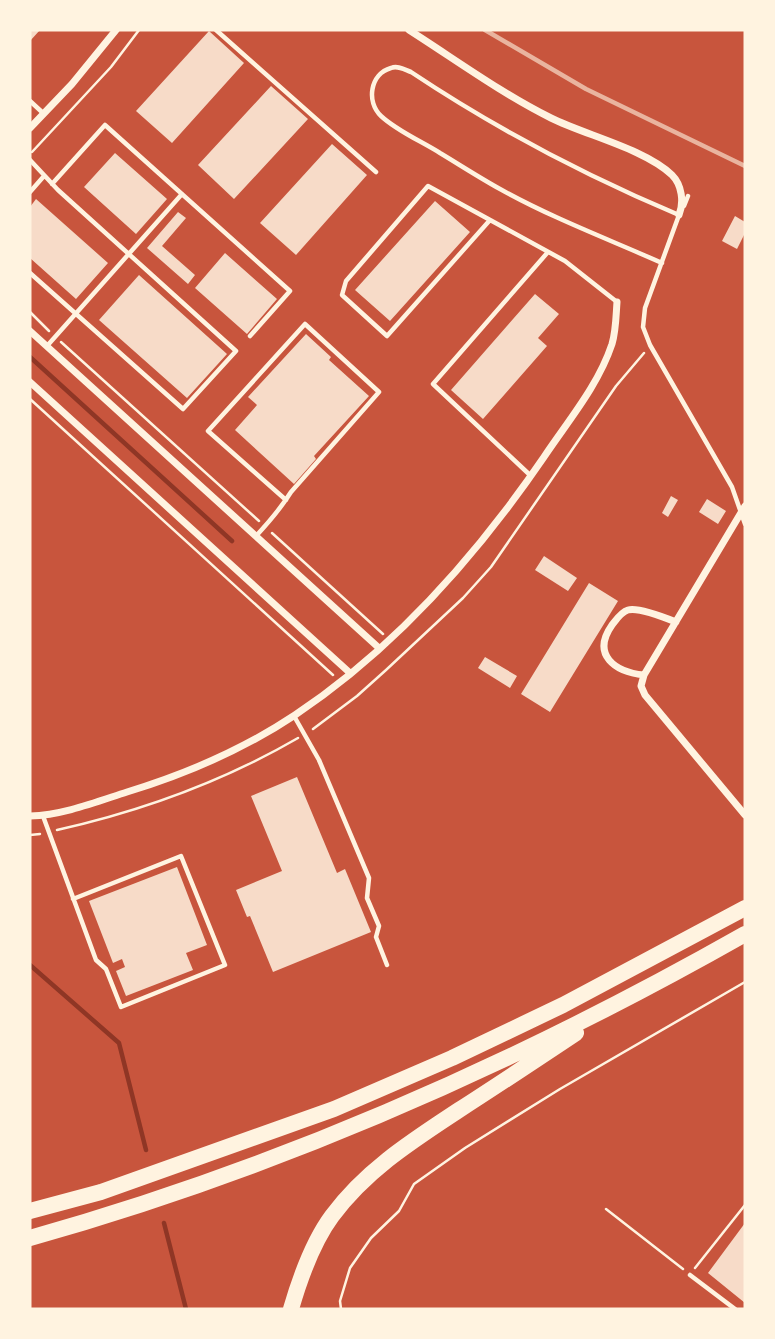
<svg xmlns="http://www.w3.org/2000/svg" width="775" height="1339" font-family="'Public Sans',sans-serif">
<rect width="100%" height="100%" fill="#c8553d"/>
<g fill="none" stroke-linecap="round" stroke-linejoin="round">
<path stroke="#8f3625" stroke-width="4.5" d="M 30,357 L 232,541
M 30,965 L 119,1043 L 146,1150
M 164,1223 L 186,1309"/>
</g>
<path fill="#f7dbc8" d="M 30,30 L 40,30 L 30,41 Z
M 209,31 L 244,63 L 172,143 L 136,111 Z
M 271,86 L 308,119 L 234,199 L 198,165 Z
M 332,144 L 367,175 L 296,255 L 260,223 Z
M 115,153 L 167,199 L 136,234 L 84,187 Z
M 36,199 L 108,263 L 76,299 L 30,258 L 30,207 Z
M 435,201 L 470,232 L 390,321 L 355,290 Z
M 178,212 L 186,218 L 162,246 L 195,275 L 188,284 L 147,248 Z
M 735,216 L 745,222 L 745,233 L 737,249 L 722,241 Z
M 225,253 L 277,299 L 247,334 L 195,288 Z
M 139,275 L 227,354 L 187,398 L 99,320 Z
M 535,294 L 559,314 L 538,338 L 547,346 L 483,419 L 451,390 Z
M 306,334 L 331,357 L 329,360 L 369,396 L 314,456 L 316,459 L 294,484 L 235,430 L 257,405 L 248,397 Z
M 671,496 L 678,500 L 668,517 L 662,513 Z
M 707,499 L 726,511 L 718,524 L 699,512 Z
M 544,556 L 577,578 L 568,591 L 535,570 Z
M 589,583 L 618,601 L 550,712 L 521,694 Z
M 485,657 L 517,676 L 510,688 L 478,668 Z
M 297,777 L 337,873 L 345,869 L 371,932 L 273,972 L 250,916 L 247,917 L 236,890 L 282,871 L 251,796 Z
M 177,867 L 207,945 L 186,953 L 193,970 L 126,996 L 116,971 L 125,967 L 122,959 L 113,963 L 89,901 Z
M 745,1223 L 745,1303 L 708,1273 Z"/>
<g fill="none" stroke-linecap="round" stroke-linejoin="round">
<path stroke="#fff3e0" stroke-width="2.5" d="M 32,152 L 111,67 L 139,30
M 30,312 L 49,331
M 61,342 L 259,521
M 30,399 L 333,675
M 272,533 L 383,634
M 313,729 L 357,696 L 386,670 L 463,598 L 491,567 L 616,386 L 644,353
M 57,830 C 142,811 222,782 298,738
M 30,835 L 40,834
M 606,1209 L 683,1269
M 695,1268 L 745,1205
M 341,1309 L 340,1301 L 350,1268 L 371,1238 L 399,1211 L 414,1184 L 465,1148 L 560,1089 L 745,982"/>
<path stroke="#fff3e0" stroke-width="4.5" d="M 216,30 L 376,172
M 30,101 L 43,113
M 30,160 L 58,190 L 236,351 L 183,409 L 30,273
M 52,184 L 105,125 L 290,291 L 250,336
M 30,192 L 44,176
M 684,206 L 688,196
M 490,220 L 387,336 L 342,295 L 346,281 L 428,186 L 565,261 L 617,302
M 662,263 C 608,239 552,218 500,189 C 480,178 460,165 440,153 C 421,141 397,131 381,116 C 366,102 370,74 391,68 C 398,65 405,70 411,72 C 498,130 584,175 679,215 L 645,308 L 643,327 L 650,345 L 732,487 L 745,524
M 47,346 L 182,194
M 531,476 L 433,384 L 548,252
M 256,536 C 269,522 281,508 291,492 L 379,392 L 305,324 L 208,431 L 286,500
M 294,716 L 319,760 L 369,878 L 367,898 L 379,926 L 376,937 L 387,965
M 43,816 L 96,960 L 106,969 L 121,1007 L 225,965 L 181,856 L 73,899
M 690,1275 L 735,1309"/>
<path stroke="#fff3e0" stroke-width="7" d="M 409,30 C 456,60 501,93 551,118 C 585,135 645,149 672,175 C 682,185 684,202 679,215
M 30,128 L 72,84 L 116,30
M 30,331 L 379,648
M 30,382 L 350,673
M 745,506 L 644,675 L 641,686 L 645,695 L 745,815
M 644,675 C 615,672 591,655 612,625 C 616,620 621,612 628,610 C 638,607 666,618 676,622
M 30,816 C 63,815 96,802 127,792 C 186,774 244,749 295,715 C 394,649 477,555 544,457 C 568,421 598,386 612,344 C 616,331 616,315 617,302"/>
<path stroke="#fff3e0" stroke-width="16" d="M 30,1211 L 101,1192 L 334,1109 L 452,1058 L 563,1005 L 745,908
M 30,1238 C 280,1168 519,1062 745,934
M 291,1309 C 300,1278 312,1243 332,1216 C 366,1170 412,1141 459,1110 C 498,1085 537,1059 576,1033"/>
<path stroke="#e9b49f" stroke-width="4.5" d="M 485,30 L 586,89 L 745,166"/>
</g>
<rect width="775" height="1339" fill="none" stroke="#fff3e0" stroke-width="63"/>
</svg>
